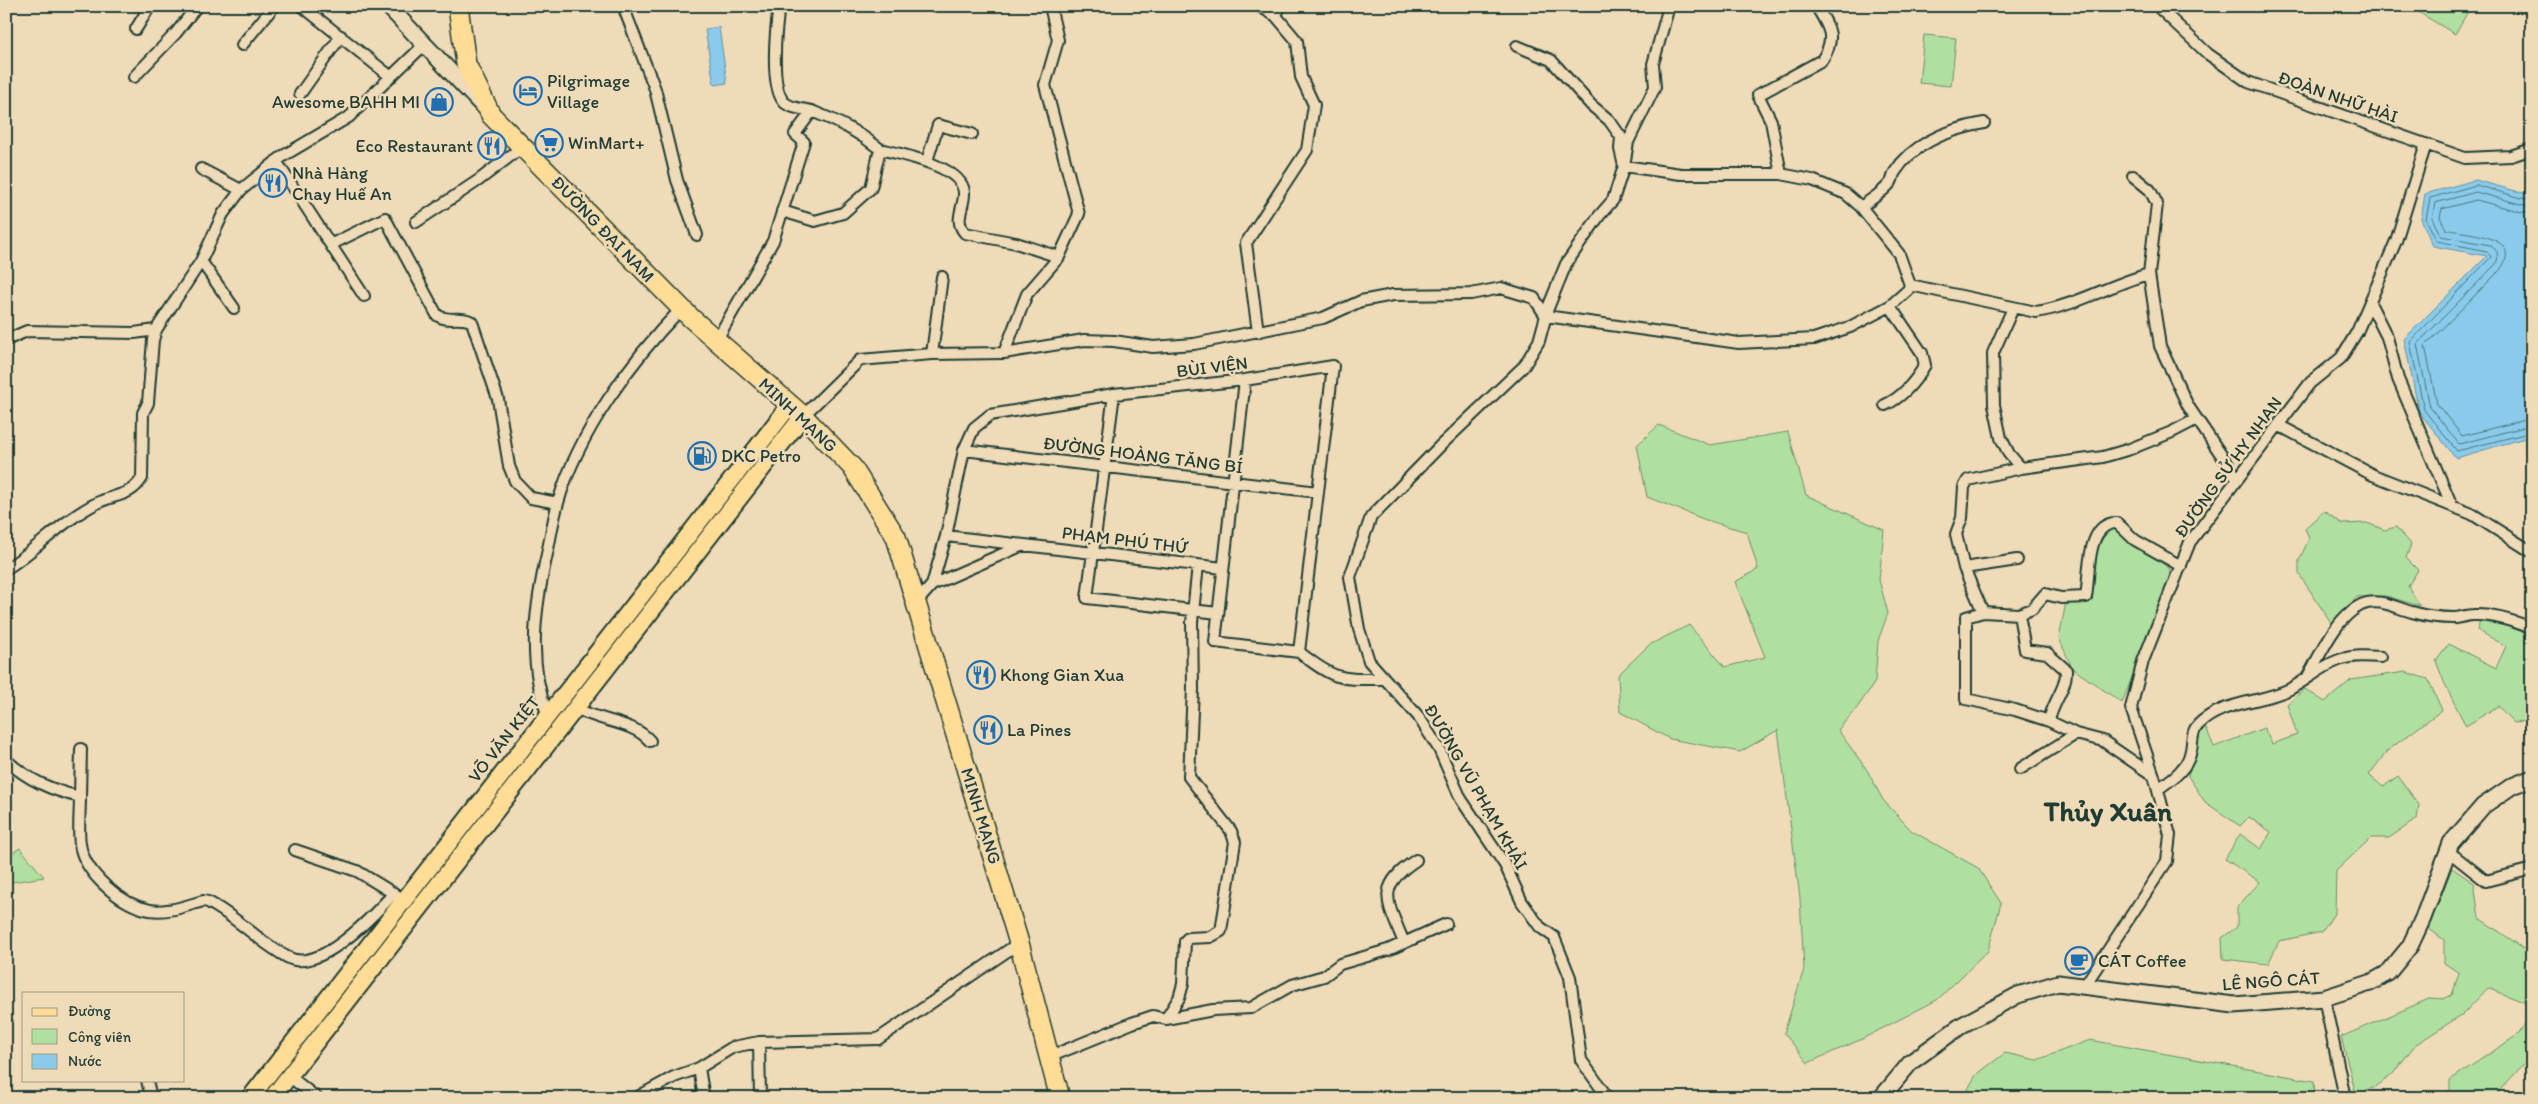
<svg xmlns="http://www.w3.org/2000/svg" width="2538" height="1104" font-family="Itim,sans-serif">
<rect width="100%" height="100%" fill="#f0dbb9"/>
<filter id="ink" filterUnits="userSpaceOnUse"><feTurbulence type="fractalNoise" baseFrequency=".02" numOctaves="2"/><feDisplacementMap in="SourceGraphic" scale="10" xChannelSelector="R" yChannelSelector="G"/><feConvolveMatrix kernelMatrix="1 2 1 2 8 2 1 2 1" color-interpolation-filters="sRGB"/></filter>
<g filter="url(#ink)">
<path fill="#b0e0a0" stroke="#688e6a" d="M 2408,6 L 2471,6 L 2455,34 Z
M 1924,35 L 1956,38 L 1951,86 L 1919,83 Z
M 1659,425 L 1710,445 L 1788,432 L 1806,495 L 1884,530 L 1879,580 L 1888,613 L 1878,641 L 1875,682 L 1857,708 L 1838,730 L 1867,770 L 1883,800 L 1912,831 L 1978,868 L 2001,903 L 1988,951 L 1937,1000 L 1862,1039 L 1808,1063 L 1784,1033 L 1804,969 L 1800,898 L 1778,730 L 1740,752 L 1670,739 L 1620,712 L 1618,675 L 1649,645 L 1689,625 L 1725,667 L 1765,657 L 1735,582 L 1758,569 L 1747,532 L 1706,520 L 1647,497 L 1637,445 Z
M 2324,511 L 2343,524 L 2367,523 L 2385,530 L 2396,527 L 2411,544 L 2406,558 L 2418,570 L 2408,586 L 2420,606 L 2386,596 L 2357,597 L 2332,624 L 2299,574 L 2299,560 L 2309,539 L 2305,528 Z
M 2114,527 L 2170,569 L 2168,586 L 2122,703 L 2072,668 L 2059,638 L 2066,602 L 2090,600 C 2102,572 2083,552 2114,527 Z
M 2480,622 L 2502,624 L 2532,636 L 2532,718 L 2514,723 L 2498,706 L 2466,726 L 2446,687 L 2436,661 L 2449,644 L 2496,668 L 2506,646 L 2477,630 Z
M 2405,672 L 2428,679 L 2442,710 L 2387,751 L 2369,775 L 2383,787 L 2398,776 L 2419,805 L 2417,819 L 2389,838 L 2371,838 L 2336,871 L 2335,912 L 2322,932 L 2279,941 L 2268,964 L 2223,959 L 2222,938 L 2237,927 L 2237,907 L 2260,882 L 2225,859 L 2240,834 L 2261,849 L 2271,832 L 2249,817 L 2240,826 L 2205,802 L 2188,776 L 2198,736 L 2205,726 L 2214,747 L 2264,728 L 2272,744 L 2297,735 L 2287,704 L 2305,689 L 2325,702 L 2351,680 Z
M 20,848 L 44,877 L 6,883 L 6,857 Z
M 2452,868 L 2474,883 L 2479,918 L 2522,947 L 2532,951 L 2532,1062 L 2525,1063 L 2499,1091 L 2496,1098 L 2450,1098 L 2450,1080 L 2519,1034 L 2528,1018 L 2526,1003 L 2488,988 L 2463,1014 L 2415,1045 L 2392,1075 L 2374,1088 L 2367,1089 L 2365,1097 L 2357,1098 L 2341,1037 L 2431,998 L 2443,999 L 2452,995 L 2459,973 L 2444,963 L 2444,940 L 2428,928 Z
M 2090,1040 L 2314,1081 L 2315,1098 L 1963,1098 L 1976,1075 L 2005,1053 L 2037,1060 Z"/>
<path fill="#8acbeb" stroke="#5f92a2" d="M 719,27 L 727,83 L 714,85 L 705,29 Z
M 2475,180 L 2527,194 L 2532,192 L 2532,436 L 2456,458 L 2419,412 L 2404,339 L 2487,256 L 2433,246 L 2421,219 L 2425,194 Z"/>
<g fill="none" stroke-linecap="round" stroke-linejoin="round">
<path stroke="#4a767d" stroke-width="1" d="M 2532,197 L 2525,199 L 2476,185 L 2430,198 L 2426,219 L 2437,241 L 2487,251 L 2491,257 L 2410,342 L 2424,410 L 2457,451 L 2532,432
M 2532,204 L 2524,205 L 2476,192 L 2435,203 L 2432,218 L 2441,236 L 2490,245 C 2498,250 2500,257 2495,265 L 2417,344 L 2430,407 L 2459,444 L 2532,425
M 2532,212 L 2522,212 L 2476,200 L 2442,209 L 2440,217 L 2446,229 C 2465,234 2526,235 2500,270 L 2425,346 L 2437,404 L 2462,436 L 2532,418"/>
<defs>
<path id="street" d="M 302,6 L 390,76
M 623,6 L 655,89 L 677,180 L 697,235
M 779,6 C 776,27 769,89 785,103 C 794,110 805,108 814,112 C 838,121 860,133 880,149
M 1259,6 L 1276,16
M 2157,6 L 2208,54 L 2248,82 L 2465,158 L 2511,156 L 2532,149
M 136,29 L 150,6
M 242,45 L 274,6
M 1517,46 L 1551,60 L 1591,105 L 1609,120 L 1621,137 L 1620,149 L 1624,166 L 1681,174 L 1781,174 L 1812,180 L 1846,194 L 1861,207 L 1899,254 L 1910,285 L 1908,290 L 1890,306 L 1850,327 L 1814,339 L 1739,343 L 1546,316
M 134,77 L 176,33 L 197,6
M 300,94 L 341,36
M 276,161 L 364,296
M 927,161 L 938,125 L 972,134
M 201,169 L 241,190
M 1781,174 L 1771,121 L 1758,95 L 1822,60 C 1837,37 1829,27 1816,6
M 2133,176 L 2150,190 L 2157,204 L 2149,274 L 2160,346 L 2188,406 L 2237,478
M 1861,207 C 1870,200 1884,192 1891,182 C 1893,179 1893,175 1895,172 C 1914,142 1951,129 1984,123
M 782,211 L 815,221 L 843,213 L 871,188 L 880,149 C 900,154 962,166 964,192 C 965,207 953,220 965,233 L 1016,243 L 1059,257
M 416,222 L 479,180 L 522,147
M 332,244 L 385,218 L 437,315 C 447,323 462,315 472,322 L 498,399 L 509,466 L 515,481 L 531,498 L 558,503
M 201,261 L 234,308
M 1910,285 L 2036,312 C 2076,306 2111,284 2149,274
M 2370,303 L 2387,337 L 2398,379 L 2452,506
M 2013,308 L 1993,353 L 1994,405 L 2001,438 L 2009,454 L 2021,468
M 1258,332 L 1246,243 L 1307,150 L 1314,105 L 1301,77 L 1297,41 L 1276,16 L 1280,6
M 6,340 L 27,331 L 134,333 L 156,330
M 716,341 L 773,241 L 804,142 L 795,134 L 812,111
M 1004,353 L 1027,294 L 1059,257 L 1079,214 L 1045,85 L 1058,40 L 1050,6
M 932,354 L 942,277
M 1245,380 L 1215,642 L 1299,652
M 1114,394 L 1087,598 L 1218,613
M 1885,405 C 1903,397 1915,382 1925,365 L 1922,353 L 1890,306
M 803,416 L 860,360 L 932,354 L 1004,353 L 1084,340 L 1114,341 L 1153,347 L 1194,344 L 1323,318 L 1361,301 L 1393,295 L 1471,294 L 1501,288 L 1534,298 L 1546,316
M 2278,425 L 2373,475 L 2472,514 L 2532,552
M 964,450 L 1318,492
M 946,536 L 1223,568
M 1964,568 L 2017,560
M 6,569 C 37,549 63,520 97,503 C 114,494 131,497 142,478 L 143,413 L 148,403 L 153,340 L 156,330 L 201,261 L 223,214 L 241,190 L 283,156 L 349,117 L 425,44
M 932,585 L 946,536 L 964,450 L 974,428 L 990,415 L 1114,394 L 1245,380 L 1333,366 L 1299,652
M 916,603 L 932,585 L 1023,545
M 1983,612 L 1964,568 L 1956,534 L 1962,518 L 1964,487 L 1968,480 L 2021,468 L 2103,457 L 2130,449 L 2172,432 L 2197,419
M 2019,614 L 1983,612 L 1966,617 L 1966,699 L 2015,710 L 2049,721 L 2076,734 L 2103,741 L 2154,776
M 1299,652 C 1336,681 1339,679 1385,679
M 2307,678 C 2321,654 2335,618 2361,605 C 2379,597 2396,608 2412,612 C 2425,616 2441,618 2454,618 C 2460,618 2466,615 2473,615 C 2492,614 2514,621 2532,628
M 576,708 C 599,722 633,721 650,741
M 548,716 C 528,665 534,615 545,563 C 550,543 552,523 558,503 C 577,435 632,359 681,309
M 2049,721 C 2052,703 2067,688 2066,670 L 2047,653 L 2025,650 L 2019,614 L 2032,609 L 2045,594 L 2061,598 L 2086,597 C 2090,577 2085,522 2117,523 L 2135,540 L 2181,566
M 6,760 C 28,780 51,790 80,797 C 80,812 78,829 80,844 C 84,873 121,905 150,910 C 168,913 185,906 203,901 L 208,902 C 237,917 259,942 287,957 C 319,975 375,914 394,893
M 2020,769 L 2076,734
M 2158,789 C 2172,779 2188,769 2191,750 C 2193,741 2191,732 2198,725 C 2221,701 2262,703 2290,689 C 2307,680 2322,666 2339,660 C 2353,655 2367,656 2381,657
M 80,797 L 81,749
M 295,850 L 357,871 L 398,896
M 2448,851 L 2486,881 L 2532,869
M 1404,943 C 1388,902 1374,888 1416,860
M 2085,985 L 2167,861 L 2170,835 L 2154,776 L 2131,708 L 2143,661 L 2190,542 L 2310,383 L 2341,358 L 2357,332 L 2396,241 L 2426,144
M 2324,998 L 2345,1098
M 1166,1019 L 1179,998 L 1183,984 L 1185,941 L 1188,938 L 1210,937 L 1221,931 L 1235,842 L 1231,831 L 1189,777 L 1193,689 L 1192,622 L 1198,565
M 759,1042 L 760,1098
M 1049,1057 L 1132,1023 L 1153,1016 L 1166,1019 L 1213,1010 L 1251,1008 L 1292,985 L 1324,976 L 1340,964 L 1388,950 L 1446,924
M 699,1068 L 704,1098
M 289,1076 L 317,1098
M 147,1080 L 151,1098
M 636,1098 L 674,1077 L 699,1068 L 733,1047 L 759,1042 L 878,1039 L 1019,943
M 1608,1098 L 1581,1060 L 1570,977 L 1554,937 L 1540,927 L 1522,902 L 1505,865 L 1461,799 L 1439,749 L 1418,716 L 1369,661 L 1359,629 L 1350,577 L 1371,517 L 1441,445 L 1524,366 L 1539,341 L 1548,308 L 1566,264 L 1599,216 L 1613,200 L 1624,166 L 1628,142 L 1655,87 L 1653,64 L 1669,6"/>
<path id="secondary" d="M 388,6 L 482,105
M 1881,1098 L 1911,1062 L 1962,1025 L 2018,995 L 2058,983 L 2234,1005 L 2324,998 L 2370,983 L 2388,973 L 2410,946 L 2423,918 L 2451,843 L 2483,806 L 2512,786 L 2532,778"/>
<path id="primary" d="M 250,1098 L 790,405
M 272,1098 L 803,416"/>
<path id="highway" d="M 458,6 L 466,64 L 491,115 L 691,318 L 803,416 L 852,467 L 896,537 L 1019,943 L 1060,1098"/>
</defs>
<use href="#street" stroke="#1f3d34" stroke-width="14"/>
<use href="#secondary" stroke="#1f3d34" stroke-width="19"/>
<use href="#primary" stroke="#1f3d34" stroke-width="20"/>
<use href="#highway" stroke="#1f3d34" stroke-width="22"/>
<use href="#street" stroke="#f0dbb9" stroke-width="10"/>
<use href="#secondary" stroke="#f0dbb9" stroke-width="15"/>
<use href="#primary" stroke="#ffdd96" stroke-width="16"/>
<use href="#highway" stroke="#ffdd96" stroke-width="19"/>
</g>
</g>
<defs>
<symbol id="hotel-ring" viewBox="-11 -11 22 22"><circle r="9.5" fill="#f0dbb9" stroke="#1f6fb2" stroke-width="1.5"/><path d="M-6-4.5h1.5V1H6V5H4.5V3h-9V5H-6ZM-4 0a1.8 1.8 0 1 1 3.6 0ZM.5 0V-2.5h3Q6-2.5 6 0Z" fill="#1f6fb2"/></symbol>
<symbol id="shop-ring" viewBox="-11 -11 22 22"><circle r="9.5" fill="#f0dbb9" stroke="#1f6fb2" stroke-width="1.5"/><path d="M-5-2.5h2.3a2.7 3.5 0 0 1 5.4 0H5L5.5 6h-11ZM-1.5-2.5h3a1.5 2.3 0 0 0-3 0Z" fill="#1f6fb2"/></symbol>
<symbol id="supermarket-ring" viewBox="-11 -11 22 22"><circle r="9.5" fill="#f0dbb9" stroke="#1f6fb2" stroke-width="1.5"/><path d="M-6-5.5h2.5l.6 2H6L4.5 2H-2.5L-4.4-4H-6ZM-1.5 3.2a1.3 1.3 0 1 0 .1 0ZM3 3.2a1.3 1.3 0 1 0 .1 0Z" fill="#1f6fb2"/></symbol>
<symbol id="restaurant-ring" viewBox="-11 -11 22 22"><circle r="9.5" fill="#f0dbb9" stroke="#1f6fb2" stroke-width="1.5"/><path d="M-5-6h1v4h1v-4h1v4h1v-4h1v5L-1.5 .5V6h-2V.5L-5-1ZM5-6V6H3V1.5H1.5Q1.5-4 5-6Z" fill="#1f6fb2"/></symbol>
<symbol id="fuel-ring" viewBox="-11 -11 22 22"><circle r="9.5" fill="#f0dbb9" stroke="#1f6fb2" stroke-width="1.5"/><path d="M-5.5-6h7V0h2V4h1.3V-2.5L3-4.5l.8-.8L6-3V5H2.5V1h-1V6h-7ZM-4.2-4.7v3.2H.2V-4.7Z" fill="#1f6fb2"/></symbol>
<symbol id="cafe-ring" viewBox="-11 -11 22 22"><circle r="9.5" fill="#f0dbb9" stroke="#1f6fb2" stroke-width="1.5"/><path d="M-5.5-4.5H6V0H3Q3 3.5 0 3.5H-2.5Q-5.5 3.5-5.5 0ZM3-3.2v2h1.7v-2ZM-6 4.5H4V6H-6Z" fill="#1f6fb2"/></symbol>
</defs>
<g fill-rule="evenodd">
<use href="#hotel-ring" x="512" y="75" width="32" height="32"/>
<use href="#shop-ring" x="423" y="86" width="32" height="32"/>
<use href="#supermarket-ring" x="533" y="127" width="32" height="32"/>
<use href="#restaurant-ring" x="476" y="130" width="32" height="32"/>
<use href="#restaurant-ring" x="257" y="167" width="32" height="32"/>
<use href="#fuel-ring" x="686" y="440" width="32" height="32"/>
<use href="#restaurant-ring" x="965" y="659" width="32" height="32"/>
<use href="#restaurant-ring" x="972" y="714" width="32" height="32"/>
<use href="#cafe-ring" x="2063" y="945" width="32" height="32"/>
</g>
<g text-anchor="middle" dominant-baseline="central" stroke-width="5" stroke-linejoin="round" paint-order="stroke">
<g font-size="18" fill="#1f3d34" stroke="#f0dbb9" text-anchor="start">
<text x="547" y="81">Pilgrimage<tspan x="547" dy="21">Village</tspan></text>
<text x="420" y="102" text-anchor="end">Awesome BAHH MI</text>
<text x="568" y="143">WinMart+</text>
<text x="473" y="146" text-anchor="end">Eco Restaurant</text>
<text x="292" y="173">Nhà Hàng<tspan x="292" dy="21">Chay Huế An</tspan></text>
<text x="721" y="456">DKC Petro</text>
<text x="1000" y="675">Khong Gian Xua</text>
<text x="1007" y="730">La Pines</text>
<text x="2098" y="961">CÁT Coffee</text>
</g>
<g font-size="18" fill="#1f3d34" stroke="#f0dbb9">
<text transform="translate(2338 97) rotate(19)">ĐOÀN NHỮ HÀI</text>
<text transform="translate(603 229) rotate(46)">ĐƯỜNG ĐẠI NAM</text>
<text transform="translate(1212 367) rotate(-7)">BÙI VIỆN</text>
<text transform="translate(798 415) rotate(43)">MINH MẠNG</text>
<text transform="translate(1143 455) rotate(7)">ĐƯỜNG HOÀNG TĂNG BÍ</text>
<text transform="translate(2228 467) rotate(-54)">ĐƯỜNG SỬ HY NHAN</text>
<text transform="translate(1125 540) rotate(7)">PHẠM PHÚ THỨ</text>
<text transform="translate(504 739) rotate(-52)">VÕ VĂN KIỆT</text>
<text transform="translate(1476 787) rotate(60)">ĐƯỜNG VŨ PHẠM KHẢI</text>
<text transform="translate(981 816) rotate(73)">MINH MẠNG</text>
<text transform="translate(2271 981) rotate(-4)">LÊ NGÔ CÁT</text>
</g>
<g font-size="28" font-weight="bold" fill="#1f3d34" stroke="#f0dbb9">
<text x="2108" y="811">Thủy Xuân</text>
</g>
</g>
<rect width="2538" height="1104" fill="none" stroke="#f0dbb9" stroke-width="25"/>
<rect x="12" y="12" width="2513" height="1079" fill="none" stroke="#1f3d34" stroke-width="2" filter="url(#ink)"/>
<rect x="22" y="992" width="162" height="90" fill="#f0dbb9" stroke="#9c9c84"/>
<rect x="32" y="1008" width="25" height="8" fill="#ffdd96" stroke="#9c9c84"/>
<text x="68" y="1016" font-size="15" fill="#1f3d34">Đường</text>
<rect x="32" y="1029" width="25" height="15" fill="#b0e0a0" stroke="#9c9c84"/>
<text x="68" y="1042" font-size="15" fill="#1f3d34">Công viên</text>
<rect x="32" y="1054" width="25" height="15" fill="#8acbeb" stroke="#9c9c84"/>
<text x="68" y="1066" font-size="15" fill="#1f3d34">Nước</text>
</svg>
